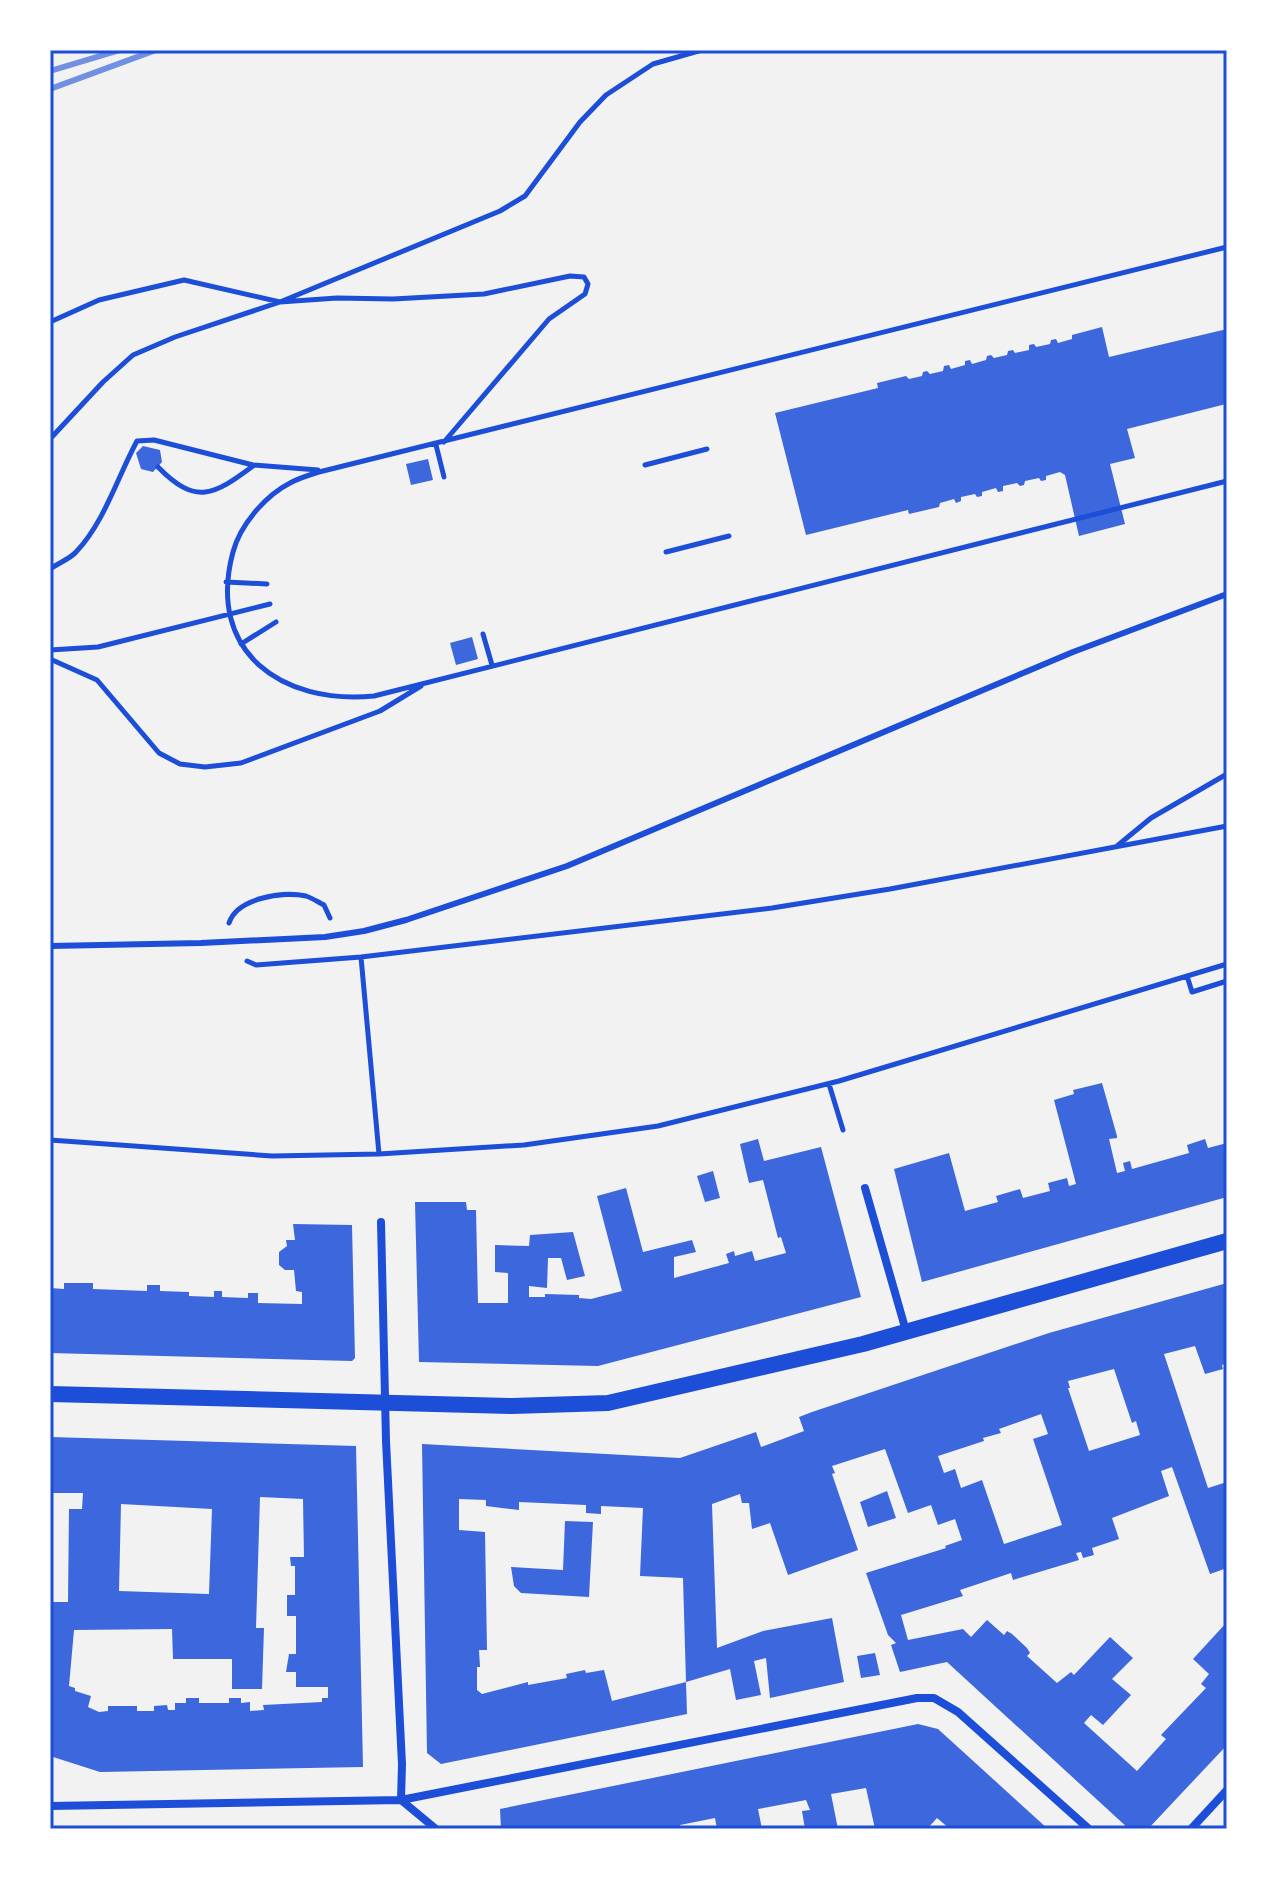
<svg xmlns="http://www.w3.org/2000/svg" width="1277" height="1879" font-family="'Fira Sans',sans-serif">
<rect width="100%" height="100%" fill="#f2f2f2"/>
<path fill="#3d67dc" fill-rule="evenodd" d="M 1102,327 L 1109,357 L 1227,329 L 1226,404 L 1127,429 L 1135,458 L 1110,464 L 1125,524 L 1079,536 L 1065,475 L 1060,472 L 1046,476 L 1046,480 L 1041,481 L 1039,478 L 1025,481 L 1024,485 L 1020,486 L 1017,483 L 1003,486 L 1003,491 L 998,492 L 996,488 L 982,492 L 982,496 L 977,497 L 975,494 L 961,497 L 961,501 L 956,503 L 954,499 L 940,503 L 939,507 L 909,514 L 908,510 L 806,535 L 775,413 L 878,388 L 877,383 L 906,376 L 909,379 L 922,376 L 923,372 L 927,371 L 930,374 L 943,371 L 944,366 L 949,365 L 951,369 L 965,365 L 965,361 L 970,360 L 972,364 L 986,360 L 987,356 L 991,355 L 994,358 L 1007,355 L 1008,351 L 1013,350 L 1015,353 L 1029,350 L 1029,345 L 1034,344 L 1036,347 L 1050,344 L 1051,340 L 1056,339 L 1058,343 L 1072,339 L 1072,335 Z
M 143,446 L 160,450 L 162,462 L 153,472 L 141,469 L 136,453 Z
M 428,459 L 433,480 L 411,485 L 406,464 Z
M 472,637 L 478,659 L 456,665 L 450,643 Z
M 1102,1083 L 1117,1136 L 1117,1138 L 1109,1139 L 1117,1173 L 1125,1171 L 1123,1163 L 1130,1161 L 1132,1169 L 1157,1162 L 1189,1153 L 1187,1145 L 1205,1139 L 1208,1148 L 1227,1143 L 1227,1197 L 922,1282 L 894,1169 L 949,1153 L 965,1211 L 998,1202 L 996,1196 L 1020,1189 L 1023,1198 L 1050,1191 L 1048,1183 L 1067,1178 L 1069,1186 L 1076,1184 L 1054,1100 L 1074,1094 L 1073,1090 Z
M 758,1139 L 764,1161 L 821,1147 L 861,1297 L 598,1366 L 419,1362 L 415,1202 L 466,1202 L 467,1210 L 476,1210 L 478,1303 L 508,1303 L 508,1273 L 495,1272 L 495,1245 L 529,1246 L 530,1235 L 573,1232 L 585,1276 L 567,1280 L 561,1258 L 548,1258 L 547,1288 L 529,1286 L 529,1297 L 545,1297 L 545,1294 L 579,1295 L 579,1298 L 591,1299 L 622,1291 L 597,1196 L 626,1188 L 643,1252 L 692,1240 L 696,1252 L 674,1257 L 674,1278 L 729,1263 L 726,1254 L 734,1251 L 735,1256 L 752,1251 L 755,1261 L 786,1253 L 781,1237 L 778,1238 L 763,1180 L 749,1183 L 745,1166 L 740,1144 Z
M 713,1171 L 720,1198 L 705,1202 L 697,1176 Z
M 293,1224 L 352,1225 L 355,1358 L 352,1361 L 50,1353 L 50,1288 L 64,1289 L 64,1283 L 93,1283 L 93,1289 L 121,1290 L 147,1291 L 147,1285 L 160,1285 L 160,1291 L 189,1292 L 189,1296 L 214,1297 L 214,1291 L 222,1291 L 222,1297 L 248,1298 L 248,1293 L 258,1293 L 258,1303 L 302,1304 L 302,1292 L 296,1291 L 294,1270 L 285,1270 L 279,1265 L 279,1252 L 287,1246 L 286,1240 L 295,1240 Z
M 1227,1283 L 1227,1363 L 1222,1365 L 1223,1369 L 1205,1374 L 1195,1346 L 1164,1354 L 1208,1488 L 1227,1482 L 1227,1568 L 1210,1574 L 1172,1467 L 1161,1471 L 1169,1496 L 1112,1518 L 1119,1539 L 1092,1548 L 1094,1555 L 1083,1558 L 1081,1552 L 1076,1553 L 1079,1560 L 1013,1580 L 1011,1573 L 960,1590 L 963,1596 L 901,1615 L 908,1640 L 963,1629 L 971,1637 L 987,1620 L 1004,1635 L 1007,1631 L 1012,1634 L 1027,1648 L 1030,1653 L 1027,1656 L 1057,1683 L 1071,1672 L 1074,1675 L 1110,1637 L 1133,1658 L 1112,1679 L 1131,1695 L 1103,1725 L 1091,1715 L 1084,1723 L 1137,1771 L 1166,1739 L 1161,1735 L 1206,1688 L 1201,1684 L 1209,1674 L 1193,1659 L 1227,1622 L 1227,1745 L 1148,1829 L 1129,1829 L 947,1662 L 900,1672 L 891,1645 L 896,1643 L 888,1635 L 866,1573 L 946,1548 L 945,1546 L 962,1540 L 955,1519 L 938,1525 L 931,1505 L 908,1513 L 885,1449 L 832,1466 L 835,1473 L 832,1474 L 858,1550 L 788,1575 L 770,1523 L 752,1529 L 749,1503 L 742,1503 L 740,1494 L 712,1504 L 717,1648 L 763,1631 L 832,1618 L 844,1682 L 770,1698 L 766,1658 L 754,1661 L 761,1695 L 736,1700 L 730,1669 L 686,1682 L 687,1714 L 441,1764 L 427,1753 L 422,1444 L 680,1458 L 756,1432 L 761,1447 L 804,1431 L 799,1417 L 812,1412 L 1049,1333 ZM 1114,1369 L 1132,1423 L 1136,1421 L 1140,1435 L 1089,1451 L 1068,1388 L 1070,1388 L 1068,1381 ZM 1041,1414 L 1048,1434 L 1033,1439 L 1062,1525 L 1004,1544 L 982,1480 L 961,1488 L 955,1469 L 944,1473 L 938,1456 L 984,1441 L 983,1438 L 1001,1433 L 999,1429 ZM 459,1499 L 486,1500 L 486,1506 L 519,1510 L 519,1502 L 586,1505 L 586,1513 L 601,1514 L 601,1506 L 643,1508 L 640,1576 L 683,1578 L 686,1682 L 612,1701 L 604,1670 L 586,1673 L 585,1670 L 566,1674 L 567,1678 L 528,1685 L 528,1682 L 482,1694 L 477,1690 L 477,1667 L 480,1667 L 479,1650 L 487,1650 L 485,1532 L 459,1530 Z
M 50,1437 L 356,1446 L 363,1767 L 100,1772 L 50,1756 L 50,1602 L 68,1602 L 69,1509 L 82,1509 L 83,1493 L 50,1493 ZM 260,1497 L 303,1499 L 304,1557 L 290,1557 L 291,1566 L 295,1566 L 295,1595 L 287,1595 L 287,1616 L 296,1616 L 296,1654 L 289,1654 L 286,1672 L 296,1672 L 296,1687 L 328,1687 L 328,1698 L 322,1698 L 322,1702 L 263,1705 L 264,1710 L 250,1711 L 250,1702 L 241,1703 L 241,1698 L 229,1698 L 229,1703 L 199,1703 L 199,1698 L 186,1698 L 186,1703 L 175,1703 L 175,1710 L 168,1710 L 167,1705 L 154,1706 L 154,1711 L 137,1711 L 137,1706 L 108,1706 L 108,1711 L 99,1712 L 88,1707 L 91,1696 L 75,1691 L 75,1688 L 69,1686 L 74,1630 L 172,1629 L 173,1659 L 232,1659 L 232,1689 L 262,1689 L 264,1628 L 256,1628 ZM 121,1504 L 212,1509 L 209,1594 L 119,1591 Z
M 887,1491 L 896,1518 L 868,1527 L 860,1502 Z
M 565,1521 L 593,1522 L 589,1597 L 521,1593 L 514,1586 L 511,1567 L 563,1570 Z
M 875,1653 L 880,1675 L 861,1678 L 857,1656 Z
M 918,1724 L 938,1729 L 1048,1829 L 950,1829 L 937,1818 L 927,1829 L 875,1829 L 866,1788 L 831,1794 L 838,1829 L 805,1829 L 802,1811 L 810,1810 L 806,1800 L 758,1809 L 762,1829 L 717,1829 L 715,1818 L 680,1825 L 681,1829 L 677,1829 L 677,1826 L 659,1829 L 501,1829 L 500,1809 Z"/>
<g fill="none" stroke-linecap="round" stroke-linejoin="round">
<path stroke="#1d4ed8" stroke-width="5" d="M 1227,247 L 319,472 C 309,475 299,478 290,483 C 265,496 240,525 233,552 C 206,652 282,705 374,696 L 1227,481
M 50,322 L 99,300 L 184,280 L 280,302 L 337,298 L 393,299 L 484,294 L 570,276 L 584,277 L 588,284 L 585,294 L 549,319 L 444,442
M 50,439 L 103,382 L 133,355 L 175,337 L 280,302 L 500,211 L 525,196 L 580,122 L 606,95 L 653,64 L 702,50
M 436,445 L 444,477
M 645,465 L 707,449
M 158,467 C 196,506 214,495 253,466
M 666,552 L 729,536
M 50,569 C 58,563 70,559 76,552 C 104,523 118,476 137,441 L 154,440 L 253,465 L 318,470
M 226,582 L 267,584
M 483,634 L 492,665
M 241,644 L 276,622
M 50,650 L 98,647 L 270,604
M 50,659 L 97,680 L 159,753 L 180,764 L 205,767 L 241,763 L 380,711 L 421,686
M 1117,846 L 1151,818 L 1227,774
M 229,923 C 237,898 283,891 306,896 C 312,898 318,902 324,905 L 330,918
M 361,957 L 379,1154
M 247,961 L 256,965 L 361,957 L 772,908 L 890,889 L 1227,826
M 1187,976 L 1192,992 L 1227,981
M 829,1084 L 843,1130
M 50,1140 L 272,1156 L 379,1154 L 524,1145 L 658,1126 L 839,1081 L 1227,964"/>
<path stroke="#1d4ed8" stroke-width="6" d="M 50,946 L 201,943 L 325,937 L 364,931 L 406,920 L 567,866 L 1073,652 L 1227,594"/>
<path stroke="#1d4ed8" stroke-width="8" d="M 865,1188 L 906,1331
M 381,1222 L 386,1441 L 402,1764 L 401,1800
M 401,1800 L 436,1829
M 50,1806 L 401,1800 L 917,1698 L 934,1698 L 958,1712 L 1089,1829
M 1191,1829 L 1227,1790"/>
<path stroke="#1d4ed8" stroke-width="16" d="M 50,1394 L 512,1406 L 608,1403 L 863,1344 L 1227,1241"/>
<path stroke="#7290e2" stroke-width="6" d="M 50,71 L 120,50
M 50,89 L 156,50"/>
</g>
<rect width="1277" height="1879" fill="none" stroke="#ffffff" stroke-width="104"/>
<rect x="52" y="52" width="1173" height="1775" fill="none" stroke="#1d4ed8" stroke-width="3"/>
</svg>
